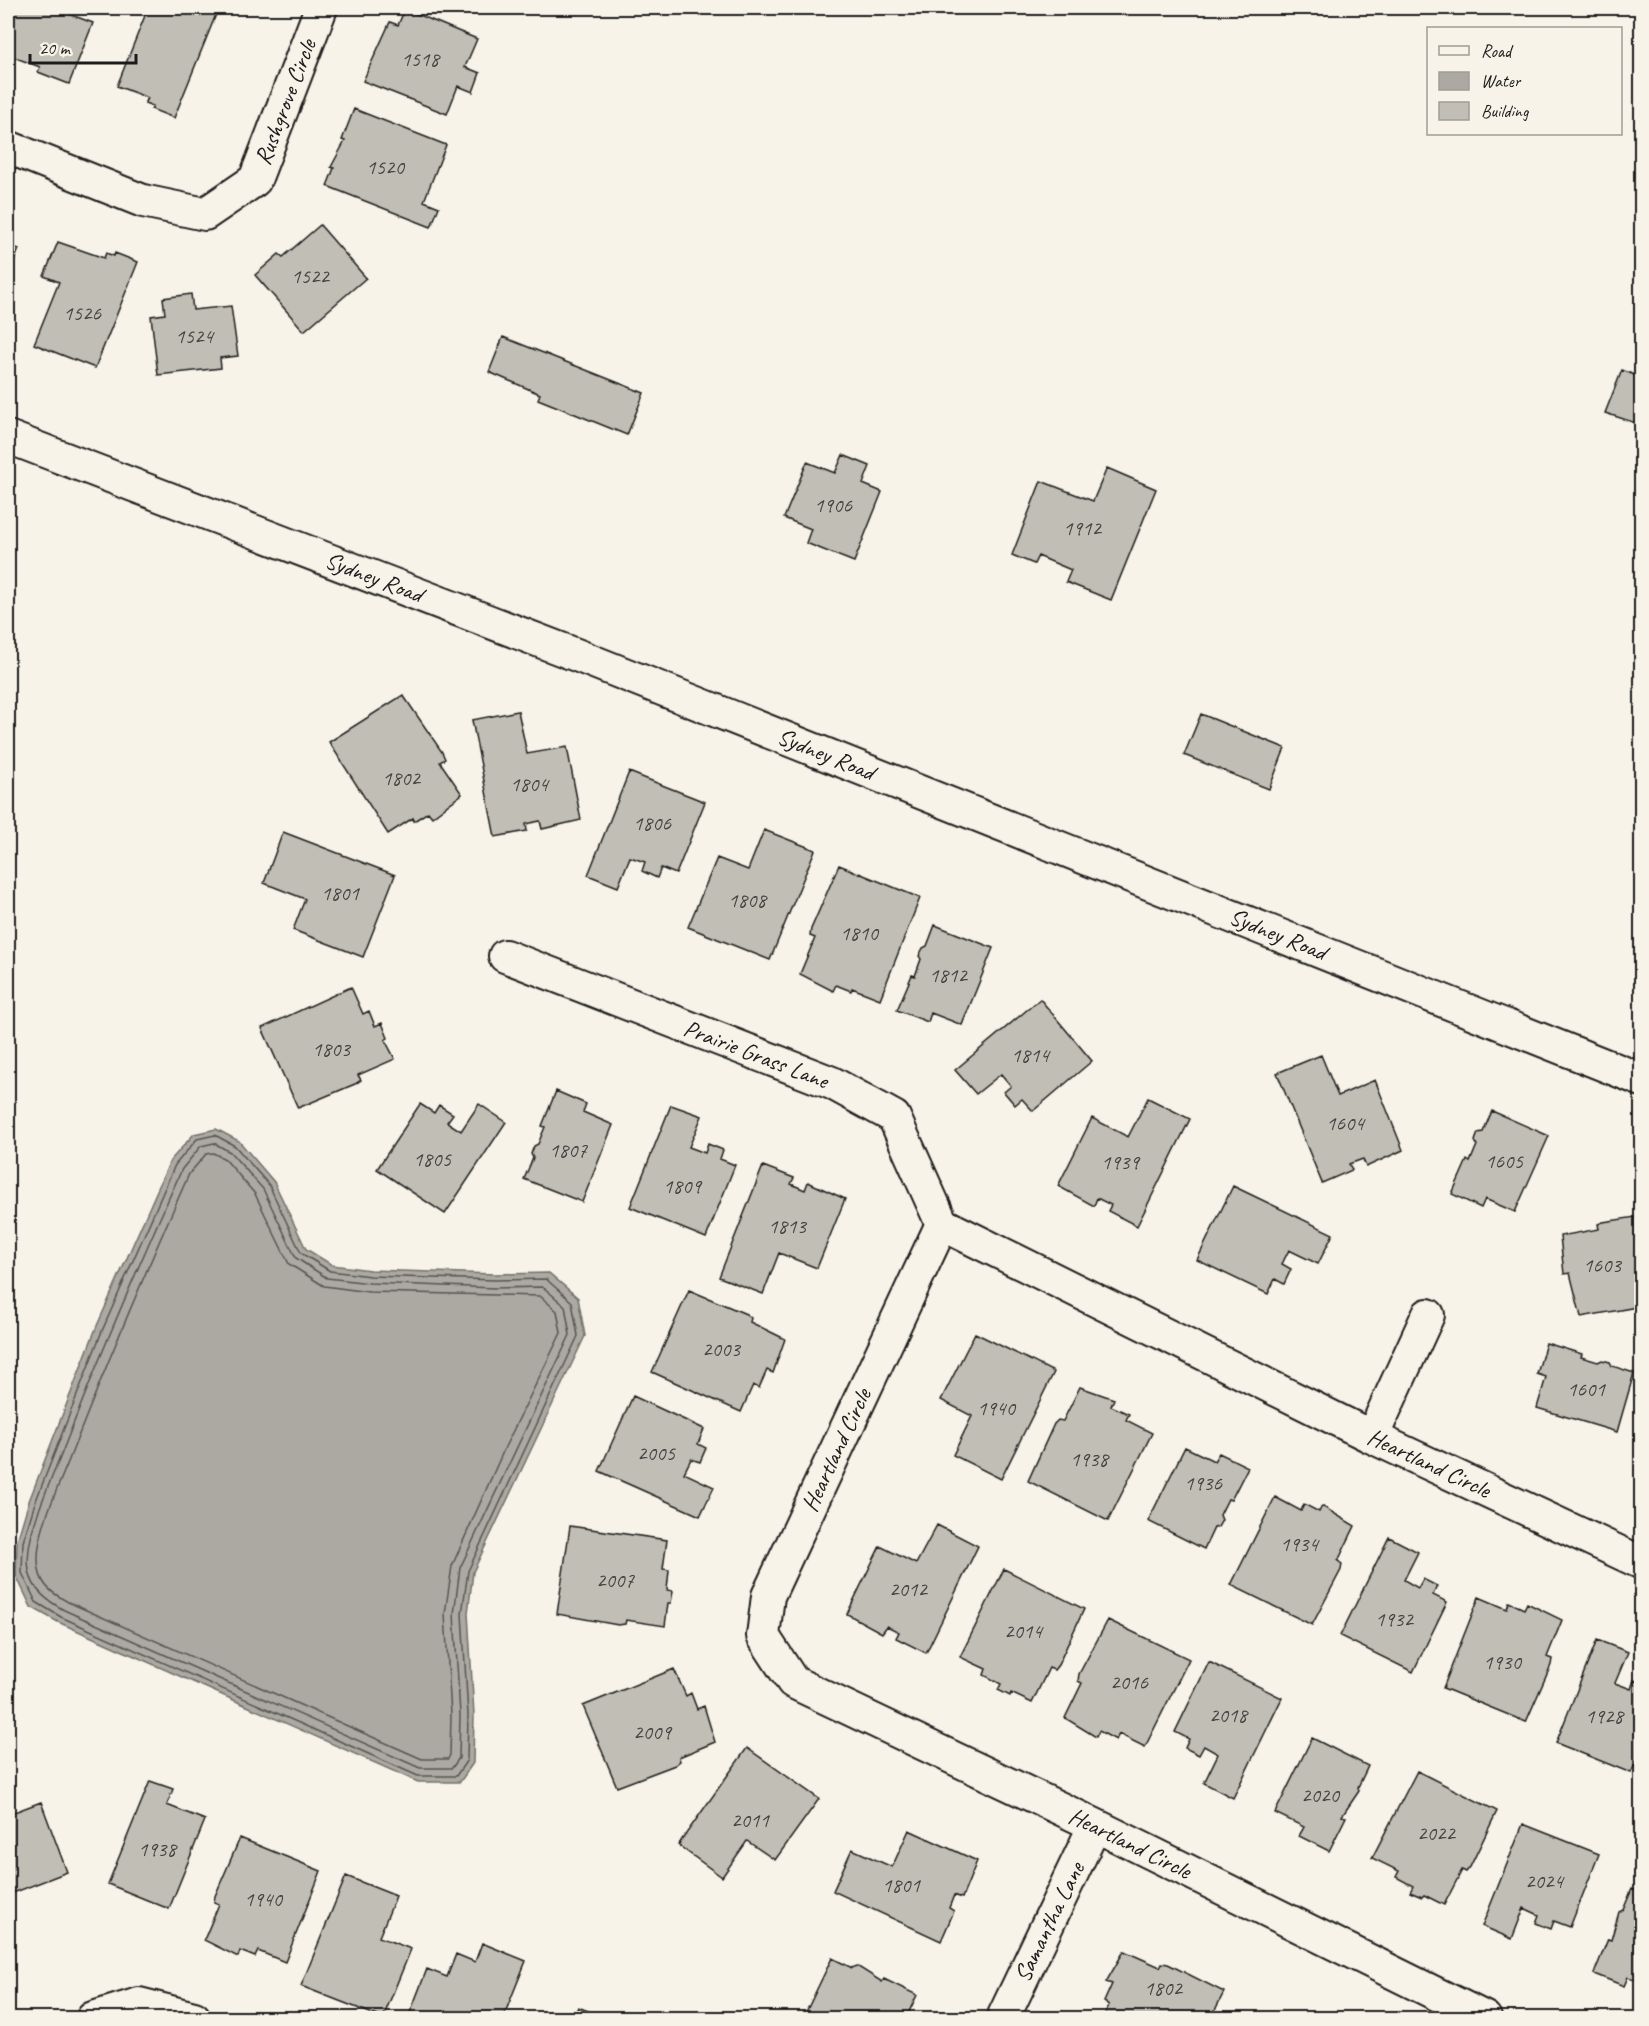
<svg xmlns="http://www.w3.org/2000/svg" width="1649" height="2026" font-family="Caveat,sans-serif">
<rect width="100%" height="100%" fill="#f7f3e8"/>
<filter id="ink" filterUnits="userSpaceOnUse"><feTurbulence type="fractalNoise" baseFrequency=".0167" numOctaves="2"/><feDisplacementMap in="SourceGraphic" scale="12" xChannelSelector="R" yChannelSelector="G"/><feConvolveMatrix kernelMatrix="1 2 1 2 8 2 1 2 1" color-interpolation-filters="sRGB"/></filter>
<g filter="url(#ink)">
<path fill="#aca9a2" stroke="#72716c" stroke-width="1.5" d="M 216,1129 L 239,1141 L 274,1182 L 306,1249 L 332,1265 L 370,1270 L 495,1274 L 549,1273 L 578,1298 L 585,1336 L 473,1572 L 468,1613 L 474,1715 L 473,1763 L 460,1782 L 418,1782 L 58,1622 L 31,1607 L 16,1575 L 17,1541 L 29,1501 L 96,1328 L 170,1161 L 194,1134 Z"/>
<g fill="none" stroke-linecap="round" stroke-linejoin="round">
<path stroke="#565452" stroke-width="1.5" d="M 215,1135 L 235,1146 L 269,1185 L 301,1253 L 330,1271 L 370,1276 L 495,1280 L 546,1279 L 572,1302 L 578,1336 L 468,1571 L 462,1614 L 468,1715 L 467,1760 L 456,1776 L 418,1776 L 61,1617 L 36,1602 L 22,1573 L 23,1542 L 35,1503 L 102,1331 L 175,1165 L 197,1139 Z
M 214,1143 L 230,1152 L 263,1189 L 296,1258 L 327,1278 L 370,1283 L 495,1288 L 543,1287 L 565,1306 L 570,1335 L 460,1568 L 454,1614 L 460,1715 L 459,1758 L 452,1768 L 420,1768 L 64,1610 C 48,1601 33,1591 29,1571 C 23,1536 51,1482 63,1450 C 100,1355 140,1262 182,1169 L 201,1146 Z
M 213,1153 L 225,1159 L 255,1194 L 289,1264 L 324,1286 L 369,1292 L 540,1296 L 557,1311 L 561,1333 L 506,1445 L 452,1566 L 445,1614 L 451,1715 L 450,1755 L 448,1759 L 422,1759 L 68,1602 C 54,1594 42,1587 39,1570 C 32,1538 61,1482 72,1452 C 109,1358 148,1266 189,1174 L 206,1154 Z"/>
</g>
<path fill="#c0beb5" stroke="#1c1c1c" stroke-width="1.5" d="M 13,8 L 53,8 L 93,23 L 69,84 L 38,72 L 40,67 L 8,55 L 8,20 Z
M 148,8 L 205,8 L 217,12 L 174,118 L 151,109 L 153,106 L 145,103 L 148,98 L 117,86 Z
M 405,9 L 477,39 L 465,67 L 480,73 L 473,92 L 458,86 L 447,114 L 363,81 L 390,22 L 398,25 Z
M 354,109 L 446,145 L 424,201 L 439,207 L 431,227 L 327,186 L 334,168 L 331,167 L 345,141 L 342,140 Z
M 320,225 L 366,278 L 304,331 L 255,275 L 279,254 L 283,257 Z
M 58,242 L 104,258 L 106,253 L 114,256 L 115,253 L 138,262 L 95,368 L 34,344 L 59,282 L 44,276 Z
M 8,245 L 19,249 L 8,277 Z
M 191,294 L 193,310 L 231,306 L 238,356 L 220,358 L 221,368 L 158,375 L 151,316 L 165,314 L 163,298 Z
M 503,337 L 644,393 L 627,435 L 538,399 L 540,394 L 489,372 Z
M 1622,370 L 1642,378 L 1642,425 L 1605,413 Z
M 843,455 L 870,466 L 863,484 L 882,492 L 854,562 L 806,543 L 811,529 L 784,518 L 807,462 L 835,473 Z
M 1107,468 L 1156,489 L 1111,600 L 1066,582 L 1071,570 L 1038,556 L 1034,564 L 1012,555 L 1041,481 L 1093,501 Z
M 403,695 L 442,752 L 445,759 L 440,762 L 462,794 L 432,817 L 428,812 L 414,821 L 413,818 L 388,834 L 329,742 Z
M 518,711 L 527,754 L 567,747 L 581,820 L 542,829 L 540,821 L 526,824 L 527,831 L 495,837 L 472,720 Z
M 1201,714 L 1285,748 L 1269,789 L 1184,755 Z
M 629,772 L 705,802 L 676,874 L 661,868 L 657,878 L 642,871 L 645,862 L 630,857 L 618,887 L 588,875 Z
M 764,830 L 815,850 L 770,960 L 688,927 L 717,858 L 748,870 Z
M 283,832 L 395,875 L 363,957 L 293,930 L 305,899 L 264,883 Z
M 839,865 L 920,898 L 880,999 L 852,988 L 851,991 L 836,985 L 833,991 L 800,974 L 815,938 L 810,936 L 811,929 Z
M 935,925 L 993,948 L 962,1025 L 931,1013 L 928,1022 L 897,1010 L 912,975 L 915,976 L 921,959 L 919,956 L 923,948 L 927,946 Z
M 351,987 L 363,1014 L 369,1011 L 375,1026 L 382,1023 L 388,1038 L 385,1040 L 395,1059 L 358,1075 L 361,1080 L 355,1084 L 298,1108 L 262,1028 Z
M 1040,999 L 1092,1061 L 1033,1111 L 1022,1099 L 1015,1105 L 1004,1092 L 1011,1086 L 1001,1074 L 976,1094 L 955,1070 Z
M 1321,1055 L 1338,1096 L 1375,1080 L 1403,1150 L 1366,1167 L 1363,1159 L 1349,1164 L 1352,1170 L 1322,1183 L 1277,1073 Z
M 556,1091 L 586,1104 L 583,1112 L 613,1125 L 582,1202 L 524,1179 L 533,1158 L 531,1154 L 534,1146 L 538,1144 L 545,1127 L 542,1126 Z
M 1148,1098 L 1190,1119 L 1137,1226 L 1108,1211 L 1111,1205 L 1097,1198 L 1094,1206 L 1058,1186 L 1092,1118 L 1128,1137 Z
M 420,1104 L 434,1113 L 439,1105 L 453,1114 L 447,1122 L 461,1131 L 479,1104 L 506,1122 L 445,1214 L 377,1169 Z
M 671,1105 L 702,1116 L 689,1147 L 705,1153 L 708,1144 L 723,1150 L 720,1159 L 735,1165 L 706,1238 L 630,1207 Z
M 1492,1111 L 1549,1136 L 1515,1212 L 1485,1199 L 1481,1208 L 1452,1194 L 1467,1160 L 1470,1162 L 1477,1145 L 1475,1141 L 1478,1133 L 1483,1132 Z
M 763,1166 L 794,1178 L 791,1184 L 805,1190 L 808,1182 L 845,1199 L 817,1268 L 779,1253 L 763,1294 L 719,1277 Z
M 1233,1186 L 1333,1234 L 1318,1264 L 1289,1250 L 1282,1264 L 1291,1269 L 1284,1284 L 1275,1279 L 1268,1294 L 1197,1260 Z
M 1642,1216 L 1642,1306 L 1581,1317 L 1570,1273 L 1564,1274 L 1560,1236 L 1599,1229 L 1598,1224 L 1603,1222 Z
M 689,1290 L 746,1314 L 751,1318 L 750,1322 L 785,1339 L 773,1373 L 767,1370 L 759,1388 L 753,1385 L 741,1412 L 652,1372 Z
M 975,1333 L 1054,1372 L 1001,1479 L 953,1455 L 972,1416 L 941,1400 Z
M 1546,1343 L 1582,1354 L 1581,1357 L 1598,1362 L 1602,1360 L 1610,1362 L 1612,1366 L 1634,1373 L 1617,1432 L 1537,1408 L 1546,1377 L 1537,1374 Z
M 1080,1387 L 1114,1399 L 1111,1406 L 1129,1414 L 1126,1420 L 1152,1433 L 1108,1521 L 1028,1481 L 1054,1424 L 1058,1420 L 1063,1421 Z
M 633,1396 L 704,1429 L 698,1444 L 706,1448 L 700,1462 L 691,1459 L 684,1473 L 714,1487 L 700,1516 L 599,1471 Z
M 1185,1447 L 1214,1461 L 1219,1453 L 1248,1467 L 1231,1500 L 1228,1499 L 1220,1515 L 1222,1520 L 1218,1527 L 1214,1528 L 1204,1549 L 1148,1521 Z
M 1275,1497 L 1301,1511 L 1304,1504 L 1319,1512 L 1322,1506 L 1355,1526 L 1338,1561 L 1342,1564 L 1341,1570 L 1312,1625 L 1231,1585 Z
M 937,1525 L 978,1546 L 926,1653 L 896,1638 L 899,1632 L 887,1626 L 882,1633 L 847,1614 L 880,1546 L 916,1564 Z
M 570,1526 L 667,1540 L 663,1569 L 669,1570 L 667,1590 L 673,1591 L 671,1603 L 668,1603 L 665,1626 L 626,1620 L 625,1624 L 618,1625 L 557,1614 Z
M 1389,1537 L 1418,1552 L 1404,1580 L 1418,1588 L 1423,1579 L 1437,1586 L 1433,1595 L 1447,1602 L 1413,1672 L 1340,1636 Z
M 1004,1569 L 1084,1609 L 1058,1665 L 1054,1670 L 1049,1668 L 1032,1703 L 1011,1693 L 1010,1696 L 998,1690 L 1001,1684 L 984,1675 L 986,1669 L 960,1657 Z
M 1479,1597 L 1507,1609 L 1509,1602 L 1524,1609 L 1527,1603 L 1562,1620 L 1547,1657 L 1552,1659 L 1551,1665 L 1526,1722 L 1443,1688 Z
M 1108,1620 L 1189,1659 L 1145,1747 L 1119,1734 L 1116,1740 L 1099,1731 L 1096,1737 L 1065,1718 L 1082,1683 L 1078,1681 L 1079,1674 Z
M 1597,1640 L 1628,1652 L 1615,1683 L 1631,1689 L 1634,1680 L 1642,1683 L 1642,1749 L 1631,1773 L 1556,1743 Z
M 1209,1662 L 1282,1698 L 1233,1798 L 1204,1783 L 1218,1754 L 1204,1746 L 1199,1755 L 1185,1748 L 1189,1739 L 1175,1732 Z
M 674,1669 L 686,1696 L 691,1693 L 697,1709 L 704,1706 L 715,1742 L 679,1757 L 680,1761 L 675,1765 L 617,1787 L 583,1706 Z
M 1312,1738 L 1368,1766 L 1358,1787 L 1359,1791 L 1342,1816 L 1346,1817 L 1329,1851 L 1299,1836 L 1304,1827 L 1275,1813 Z
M 747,1748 L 819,1799 L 775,1860 L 747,1841 L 722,1877 L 678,1845 Z
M 1417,1771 L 1497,1811 L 1470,1867 L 1466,1872 L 1462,1870 L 1444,1905 L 1424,1895 L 1422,1897 L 1410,1892 L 1413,1886 L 1396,1877 L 1399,1871 L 1372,1858 Z
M 150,1781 L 173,1789 L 167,1805 L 205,1820 L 169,1909 L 108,1884 Z
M 41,1802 L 67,1872 L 8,1895 L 8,1809 L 9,1814 Z
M 1523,1824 L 1599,1854 L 1570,1927 L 1554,1921 L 1551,1929 L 1536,1923 L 1539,1915 L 1524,1908 L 1512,1939 L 1482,1926 Z
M 909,1830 L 977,1861 L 962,1898 L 954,1895 L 949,1908 L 954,1911 L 941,1941 L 833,1891 L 852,1849 L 892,1867 Z
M 240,1838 L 321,1871 L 285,1962 L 258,1951 L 255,1957 L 240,1951 L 238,1957 L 204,1940 L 219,1904 L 214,1902 L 215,1896 Z
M 346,1876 L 396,1896 L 379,1937 L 411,1949 L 383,2018 L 301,1986 Z
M 1632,1889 L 1642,1893 L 1642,1982 L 1628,1977 L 1624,1986 L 1594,1974 L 1608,1939 L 1611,1940 L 1619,1912 L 1623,1910 Z
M 482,1943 L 526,1961 L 503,2018 L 408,2018 L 427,1969 L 447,1977 L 456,1954 L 475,1962 Z
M 1124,1951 L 1160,1967 L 1162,1963 L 1168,1964 L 1224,1992 L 1211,2018 L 1103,2018 L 1109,2005 L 1104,2002 L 1112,1984 L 1106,1982 Z
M 832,1958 L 852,1968 L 857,1966 L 882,1982 L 884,1979 L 917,1995 L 906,2018 L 815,2018 L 805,2014 Z
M 578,2007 L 606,2018 L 573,2018 Z"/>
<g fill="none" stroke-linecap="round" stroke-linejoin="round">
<defs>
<path id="street" d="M 8,147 L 143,201 L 205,214 L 255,180 L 321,8
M 8,437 L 579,656 L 1642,1080
M 505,956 L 832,1083 L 894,1117 L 942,1224
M 942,1224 L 768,1596 L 763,1636 L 793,1682 L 1095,1825 L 1485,2018
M 942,1224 L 1372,1437 L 1642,1563
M 1372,1437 L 1428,1315
M 93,2018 L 139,2004 L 194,2018
M 1003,2018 L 1095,1825"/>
</defs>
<use href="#street" stroke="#1c1c1c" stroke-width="36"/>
<use href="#street" stroke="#f7f3e8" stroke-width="32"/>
</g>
</g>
<g text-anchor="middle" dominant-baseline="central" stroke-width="4.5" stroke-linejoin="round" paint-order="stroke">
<g font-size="21" fill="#454442">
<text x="420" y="59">1518</text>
<text x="385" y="167">1520</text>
<text x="310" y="276">1522</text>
<text x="82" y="313">1526</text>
<text x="194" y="336">1524</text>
<text x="833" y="505">1906</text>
<text x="1082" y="528">1912</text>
<text x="401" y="778">1802</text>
<text x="529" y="784">1804</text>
<text x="652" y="823">1806</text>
<text x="340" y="893">1801</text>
<text x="747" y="900">1808</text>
<text x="859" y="933">1810</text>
<text x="948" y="975">1812</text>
<text x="331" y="1049">1803</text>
<text x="1030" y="1055">1814</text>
<text x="1345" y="1123">1604</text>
<text x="568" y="1150">1807</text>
<text x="432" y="1159">1805</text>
<text x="1504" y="1161">1605</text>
<text x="1120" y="1162">1939</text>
<text x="682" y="1186">1809</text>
<text x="787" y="1226">1813</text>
<text x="1602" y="1265">1603</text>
<text x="721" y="1349">2003</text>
<text x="1586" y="1389">1601</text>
<text x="996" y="1408">1940</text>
<text x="656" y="1453">2005</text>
<text x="1089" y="1459">1938</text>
<text x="1203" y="1483">1936</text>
<text x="1299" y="1544">1934</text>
<text x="615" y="1580">2007</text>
<text x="908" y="1589">2012</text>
<text x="1394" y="1619">1932</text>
<text x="1023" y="1631">2014</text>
<text x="1502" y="1662">1930</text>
<text x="1129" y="1682">2016</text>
<text x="1228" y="1715">2018</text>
<text x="1604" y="1716">1928</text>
<text x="652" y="1732">2009</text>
<text x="1320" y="1795">2020</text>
<text x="750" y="1820">2011</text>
<text x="1436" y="1833">2022</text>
<text x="157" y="1849">1938</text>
<text x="1544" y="1881">2024</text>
<text x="901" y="1885">1801</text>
<text x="263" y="1899">1940</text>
<text x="1163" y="1988">1802</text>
</g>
<g font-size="24" fill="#1c1c1c" stroke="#f7f3e8">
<text transform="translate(285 102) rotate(-69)">Rushgrove Circle</text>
<text transform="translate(374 577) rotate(21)">Sydney Road</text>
<text transform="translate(826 754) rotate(22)">Sydney Road</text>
<text transform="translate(1278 934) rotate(22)">Sydney Road</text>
<text transform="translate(756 1054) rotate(21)">Prairie Grass Lane</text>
<text transform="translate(836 1450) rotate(-65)">Heartland Circle</text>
<text transform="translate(1429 1463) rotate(25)">Heartland Circle</text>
<text transform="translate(1130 1843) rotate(26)">Heartland Circle</text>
<text transform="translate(1049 1922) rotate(-64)">Samantha Lane</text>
</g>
</g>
<rect width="1649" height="2026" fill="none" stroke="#f7f3e8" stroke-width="30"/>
<rect x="15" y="15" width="1619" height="1996" fill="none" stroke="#1c1c1c" stroke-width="2" filter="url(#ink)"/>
<rect x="1427" y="27" width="195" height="108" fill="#f7f3e8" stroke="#9f9d96" stroke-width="1.5"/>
<rect x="1439" y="46" width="30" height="9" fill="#f7f3e8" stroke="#9f9d96" stroke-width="1.5"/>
<text x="1481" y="57" font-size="18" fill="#1c1c1c">Road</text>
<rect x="1439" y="72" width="30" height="18" fill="#aca9a2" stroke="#9f9d96" stroke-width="1.5"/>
<text x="1481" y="87" font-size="18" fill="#1c1c1c">Water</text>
<rect x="1439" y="102" width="30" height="18" fill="#c0beb5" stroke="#9f9d96" stroke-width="1.5"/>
<text x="1481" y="117" font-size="18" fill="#1c1c1c">Building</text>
<path d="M30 54v9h106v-9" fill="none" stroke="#1c1c1c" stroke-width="3"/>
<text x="39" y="54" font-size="18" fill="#1c1c1c" stroke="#f7f3e8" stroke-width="4.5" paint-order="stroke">20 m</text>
</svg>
